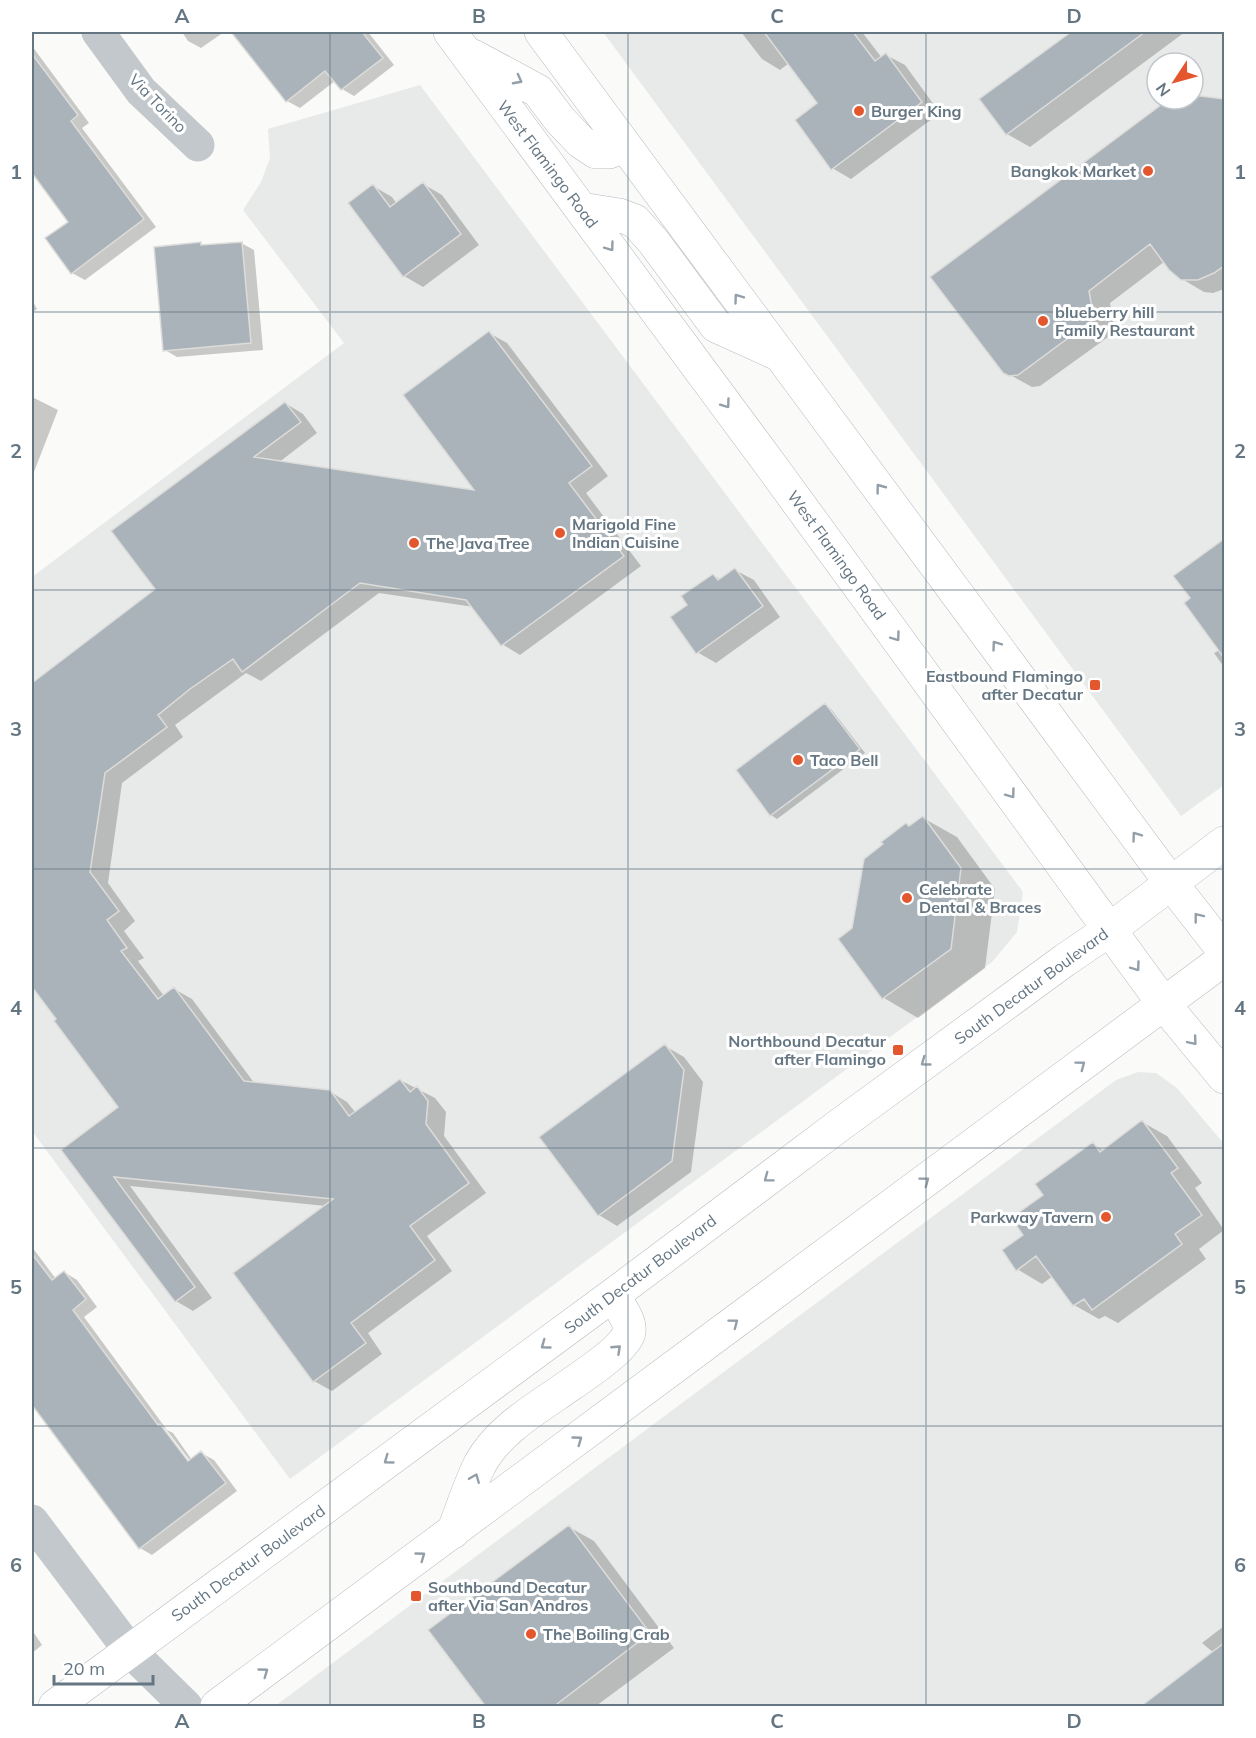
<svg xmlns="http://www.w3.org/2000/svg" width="1256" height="1738" font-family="Mulish,sans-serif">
<rect width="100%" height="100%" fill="#fafaf8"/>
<path fill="#e8e9e9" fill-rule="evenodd" d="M 603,32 L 1224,32 L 1224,785 L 1181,816 ZM 1157,63 L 1193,63 L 1193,99 L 1157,99 Z
M 420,85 L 1023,892 L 1017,932 L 992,962 L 290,1479 L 32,1131 L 32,577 L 344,343 L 243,210 L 261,182 L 270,158 L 268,129 Z
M 1138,1072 L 1156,1073 L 1177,1088 L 1224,1144 L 1224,1706 L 275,1706 L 1116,1080 Z"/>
<path fill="#0003" fill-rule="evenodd" d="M 182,32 L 224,32 L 201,48 L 188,41 Z
M 233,32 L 368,32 L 394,65 L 354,96 L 342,89 L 335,81 L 300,108 L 287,101 Z
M 741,32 L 862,32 L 882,58 L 886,55 L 905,65 L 940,113 L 851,179 L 832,168 L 820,103 L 789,63 L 780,70 L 762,59 Z
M 1073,32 L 1185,32 L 1030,147 L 1007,134 L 981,100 Z
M 32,46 L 89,123 L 82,128 L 156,227 L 85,280 L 72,273 L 70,222 L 36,176 L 32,179 Z
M 1193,96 L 1224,100 L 1224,289 L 1213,293 L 1204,292 L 1182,279 L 1164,262 L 1110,303 L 1115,332 L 1040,386 L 1032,387 L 1010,375 L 1172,99 L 1193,99 Z
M 423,184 L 442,195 L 479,245 L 423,287 L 404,276 L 373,186 L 392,197 L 397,204 Z
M 241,243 L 254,250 L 263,350 L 177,357 L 165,350 Z
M 32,300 L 37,309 L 32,313 Z
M 489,333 L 507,343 L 608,476 L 586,493 L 641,566 L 520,655 L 502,644 L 474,607 L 379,593 L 261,681 L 246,673 L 175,725 L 183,737 L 122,783 L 108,883 L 135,921 L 124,931 L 144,958 L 138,961 L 164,996 L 174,989 L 192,999 L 255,1084 L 329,1091 L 347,1102 L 356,1113 L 400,1080 L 435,1098 L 446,1112 L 444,1136 L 486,1193 L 427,1236 L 452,1271 L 368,1333 L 382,1354 L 332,1391 L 314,1381 L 326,1206 L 130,1186 L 212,1298 L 193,1311 L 176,1301 L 63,1150 L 120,1107 L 32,984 L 32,685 L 158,590 L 285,403 L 303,414 L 317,433 L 278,463 L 477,492 Z
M 32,397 L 58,410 L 32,477 Z
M 1224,541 L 1224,667 L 1214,653 L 1220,650 L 1192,599 L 1176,577 Z
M 735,570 L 754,580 L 780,617 L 716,663 L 697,652 L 689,605 L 713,575 L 721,580 Z
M 825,705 L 831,709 L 865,753 L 777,819 L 771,815 Z
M 923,818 L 957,837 L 995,889 L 985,968 L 918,1018 L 884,998 L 840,939 L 854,929 L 907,824 L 910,827 Z
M 665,1046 L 684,1057 L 703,1082 L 691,1172 L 617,1226 L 599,1215 Z
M 1142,1122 L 1167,1136 L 1202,1183 L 1195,1188 L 1224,1230 L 1199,1249 L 1206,1259 L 1118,1323 L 1105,1316 L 1099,1319 L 1074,1305 L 1053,1276 L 1042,1284 L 1017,1269 L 1025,1235 L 1045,1196 L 1093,1144 L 1104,1151 Z
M 32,1247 L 56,1279 L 64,1272 L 77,1280 L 97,1307 L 84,1317 L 167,1430 L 173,1433 L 192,1460 L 201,1453 L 214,1460 L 237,1491 L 152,1555 L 140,1548 L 32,1403 ZM 161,1427 L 165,1428 L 194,1466 L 191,1468 Z
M 569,1527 L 594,1541 L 674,1648 L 596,1706 L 488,1706 Z
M 1224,1626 L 1224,1706 L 1142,1706 L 1214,1653 L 1202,1643 Z
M 32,1630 L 42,1645 L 32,1653 Z"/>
<path fill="#aab3b9" stroke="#dcdcda" stroke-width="1.5" d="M 231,32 L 362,32 L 383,58 L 341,90 L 325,71 L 286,102 Z
M 764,32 L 853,32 L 875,61 L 886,53 L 922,102 L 831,170 L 795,120 L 817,103 Z
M 1071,32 L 1145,32 L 1006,135 L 979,99 Z
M 32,54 L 78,115 L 71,121 L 144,219 L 71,274 L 45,238 L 68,222 L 32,173 Z
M 1193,95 L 1224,99 L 1224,266 L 1214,273 L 1198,280 L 1181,280 L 1169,270 L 1150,244 L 1089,291 L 1094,319 L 1018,375 L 1009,376 L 1003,373 L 930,277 L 1169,99 L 1193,99 Z
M 423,182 L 461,234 L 403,277 L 348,203 L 373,184 L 390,207 Z
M 201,242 L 201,245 L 242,242 L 251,343 L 163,351 L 154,247 Z
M 489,331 L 592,466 L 569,483 L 624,556 L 501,646 L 466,600 L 360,583 L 242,672 L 233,659 L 190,689 L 158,715 L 167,727 L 105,773 L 90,872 L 119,911 L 107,920 L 127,948 L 121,951 L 158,999 L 174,987 L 244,1081 L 330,1090 L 349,1116 L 400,1079 L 410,1092 L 417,1086 L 428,1101 L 426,1124 L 469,1183 L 410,1226 L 435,1260 L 351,1323 L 366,1343 L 313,1382 L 233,1273 L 333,1199 L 114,1177 L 195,1287 L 175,1302 L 61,1150 L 118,1107 L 54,1021 L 56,1019 L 32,987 L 32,683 L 155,589 L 111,531 L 285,402 L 301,422 L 254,457 L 474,490 L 403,395 Z
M 1224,539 L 1224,658 L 1184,603 L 1190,598 L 1173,576 Z
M 735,568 L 763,606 L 696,654 L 670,617 L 687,605 L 681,596 L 713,574 L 718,580 Z
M 825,703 L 860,749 L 770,816 L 736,770 Z
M 923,816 L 961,868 L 951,949 L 882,999 L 838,939 L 852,928 L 864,859 L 883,844 L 881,842 L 906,823 L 909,826 Z
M 665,1044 L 684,1070 L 672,1161 L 598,1216 L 539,1137 Z
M 1142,1120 L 1178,1168 L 1171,1173 L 1202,1215 L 1175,1234 L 1182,1244 L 1092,1310 L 1084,1299 L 1073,1306 L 1036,1256 L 1016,1271 L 1002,1250 L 1023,1235 L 1011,1218 L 1043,1195 L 1035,1184 L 1093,1142 L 1100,1152 Z
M 32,1254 L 52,1280 L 64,1271 L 86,1299 L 73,1310 L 158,1425 L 160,1424 L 188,1461 L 201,1451 L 226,1483 L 139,1549 L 32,1405 Z
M 569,1525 L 650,1633 L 553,1707 L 486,1707 L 428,1630 Z
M 1224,1643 L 1224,1707 L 1140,1707 Z"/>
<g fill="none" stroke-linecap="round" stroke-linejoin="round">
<defs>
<path id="primary" d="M 450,32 L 775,471 L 1163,1003 L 1224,1077
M 541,32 L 1171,883 L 1224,951
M 473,56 L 538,91 L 560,120 L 581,142 L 596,152 L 609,152 L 624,145
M 581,209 L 619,215 L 635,221 L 653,241 L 716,326 L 778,354
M 453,1532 C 462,1510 469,1486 480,1464 C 497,1433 529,1413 557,1394 C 572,1383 627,1349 629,1332 C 631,1320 618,1305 613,1295
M 55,1706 L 613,1295 L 841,1124 L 1065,960 L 1109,930 L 1224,843
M 217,1706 L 1224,959"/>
</defs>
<use href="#primary" stroke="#b5babe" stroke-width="34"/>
<path stroke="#c3c8cc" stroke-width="33" d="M 98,32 L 141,91 L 198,145
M 32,1521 L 130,1651 L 186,1706"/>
<use href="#primary" stroke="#fff" stroke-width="33"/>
</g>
<defs><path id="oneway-chevron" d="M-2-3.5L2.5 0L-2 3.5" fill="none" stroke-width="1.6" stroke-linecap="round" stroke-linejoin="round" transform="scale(1.5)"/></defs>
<g stroke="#939fa8">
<use href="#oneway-chevron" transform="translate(518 80) rotate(28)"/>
<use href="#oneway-chevron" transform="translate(610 247) rotate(54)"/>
<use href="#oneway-chevron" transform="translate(738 298) rotate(-126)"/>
<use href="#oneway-chevron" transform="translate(726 404) rotate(54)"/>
<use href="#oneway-chevron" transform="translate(880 488) rotate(-127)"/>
<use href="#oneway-chevron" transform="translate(896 637) rotate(54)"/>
<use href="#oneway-chevron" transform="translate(996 645) rotate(-126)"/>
<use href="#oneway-chevron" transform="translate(1011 794) rotate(54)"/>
<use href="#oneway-chevron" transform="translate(1136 836) rotate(-126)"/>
<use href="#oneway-chevron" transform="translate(1198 917) rotate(-128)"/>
<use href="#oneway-chevron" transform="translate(1136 967) rotate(54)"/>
<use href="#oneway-chevron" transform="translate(1193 1041) rotate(50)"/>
<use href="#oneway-chevron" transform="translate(925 1062) rotate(144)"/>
<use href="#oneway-chevron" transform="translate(1081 1065) rotate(-37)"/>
<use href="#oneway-chevron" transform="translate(768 1178) rotate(143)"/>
<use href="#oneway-chevron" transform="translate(925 1181) rotate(-37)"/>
<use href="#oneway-chevron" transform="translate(734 1323) rotate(-37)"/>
<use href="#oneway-chevron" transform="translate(545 1345) rotate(144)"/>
<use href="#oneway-chevron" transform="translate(617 1349) rotate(-43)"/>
<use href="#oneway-chevron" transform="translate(578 1440) rotate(-36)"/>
<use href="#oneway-chevron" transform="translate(388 1460) rotate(144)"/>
<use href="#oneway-chevron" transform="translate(475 1478) rotate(-68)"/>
<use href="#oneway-chevron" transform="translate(421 1556) rotate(-36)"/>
<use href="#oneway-chevron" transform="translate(264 1672) rotate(-36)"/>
</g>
<path fill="none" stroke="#657683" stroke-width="1.5" stroke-opacity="0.55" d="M 330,32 L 330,1706M 628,32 L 628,1706M 926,32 L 926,1706M 32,312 L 1224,312M 32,590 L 1224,590M 32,869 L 1224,869M 32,1148 L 1224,1148M 32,1426 L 1224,1426"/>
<g fill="#e4572e" stroke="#fff" stroke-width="2">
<circle cx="859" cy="111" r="6"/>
<circle cx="1148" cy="171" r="6"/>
<circle cx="1043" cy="321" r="6"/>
<circle cx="560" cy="533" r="6"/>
<circle cx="414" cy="543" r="6"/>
<rect x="1089" y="679" width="12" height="12" rx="3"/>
<circle cx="798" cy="760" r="6"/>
<circle cx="907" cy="898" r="6"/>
<rect x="892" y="1044" width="12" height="12" rx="3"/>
<circle cx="1106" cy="1217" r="6"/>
<rect x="410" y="1590" width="12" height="12" rx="3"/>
<circle cx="531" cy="1634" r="6"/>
</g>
<g text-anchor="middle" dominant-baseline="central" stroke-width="6" stroke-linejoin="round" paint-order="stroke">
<g font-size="16" fill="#657683" stroke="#fff">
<text transform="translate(158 103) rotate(46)">Via Torino</text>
<text transform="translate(548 164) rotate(53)">West Flamingo Road</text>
<text transform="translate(837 555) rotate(54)">West Flamingo Road</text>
<text transform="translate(1031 986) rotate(-36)">South Decatur Boulevard</text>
<text transform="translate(640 1274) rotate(-37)">South Decatur Boulevard</text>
<text transform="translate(248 1563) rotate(-36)">South Decatur Boulevard</text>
</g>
<g font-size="16" font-weight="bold" fill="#657683" stroke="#fff" text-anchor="start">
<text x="871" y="111">Burger King</text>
<text x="1136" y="171" text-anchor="end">Bangkok Market</text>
<text x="1055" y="312">blueberry hill<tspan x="1055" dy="18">Family Restaurant</tspan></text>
<text x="572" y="524">Marigold Fine<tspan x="572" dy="18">Indian Cuisine</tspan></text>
<text x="426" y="543">The Java Tree</text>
<text x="1083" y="676" text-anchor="end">Eastbound Flamingo<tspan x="1083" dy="18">after Decatur</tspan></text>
<text x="810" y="760">Taco Bell</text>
<text x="919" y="889">Celebrate<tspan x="919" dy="18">Dental &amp; Braces</tspan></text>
<text x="886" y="1041" text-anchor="end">Northbound Decatur<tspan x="886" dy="18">after Flamingo</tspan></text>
<text x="1094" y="1217" text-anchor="end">Parkway Tavern</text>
<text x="428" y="1587">Southbound Decatur<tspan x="428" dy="18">after Via San Andros</tspan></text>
<text x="543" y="1634">The Boiling Crab</text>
</g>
</g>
<rect width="1256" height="1738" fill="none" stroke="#ffffff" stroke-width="66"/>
<g transform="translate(1175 81) rotate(234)"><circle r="28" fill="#ffffff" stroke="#c1c8cd" stroke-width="1.5"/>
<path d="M0-4.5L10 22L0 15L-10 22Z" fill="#e4572e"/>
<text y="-9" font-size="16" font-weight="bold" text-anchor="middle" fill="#657683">N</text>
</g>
<path d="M54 1675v9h99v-9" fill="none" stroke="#657683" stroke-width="3"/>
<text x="63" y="1675" font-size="18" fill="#657683" stroke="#ffffff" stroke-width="4.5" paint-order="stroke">20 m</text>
<rect x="33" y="33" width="1190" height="1672" fill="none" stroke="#657683" stroke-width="2"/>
<g font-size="20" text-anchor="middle" font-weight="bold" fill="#657683">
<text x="182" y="23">A</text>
<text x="479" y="23">B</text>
<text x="777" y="23">C</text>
<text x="1074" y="23">D</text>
<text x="16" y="179">1</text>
<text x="1240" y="179">1</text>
<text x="16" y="458">2</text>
<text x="1240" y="458">2</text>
<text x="16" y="736">3</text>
<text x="1240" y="736">3</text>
<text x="16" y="1015">4</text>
<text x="1240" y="1015">4</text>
<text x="16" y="1294">5</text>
<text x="1240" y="1294">5</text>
<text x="16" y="1572">6</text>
<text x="1240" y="1572">6</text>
<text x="182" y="1728">A</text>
<text x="479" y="1728">B</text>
<text x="777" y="1728">C</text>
<text x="1074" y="1728">D</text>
</g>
</svg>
